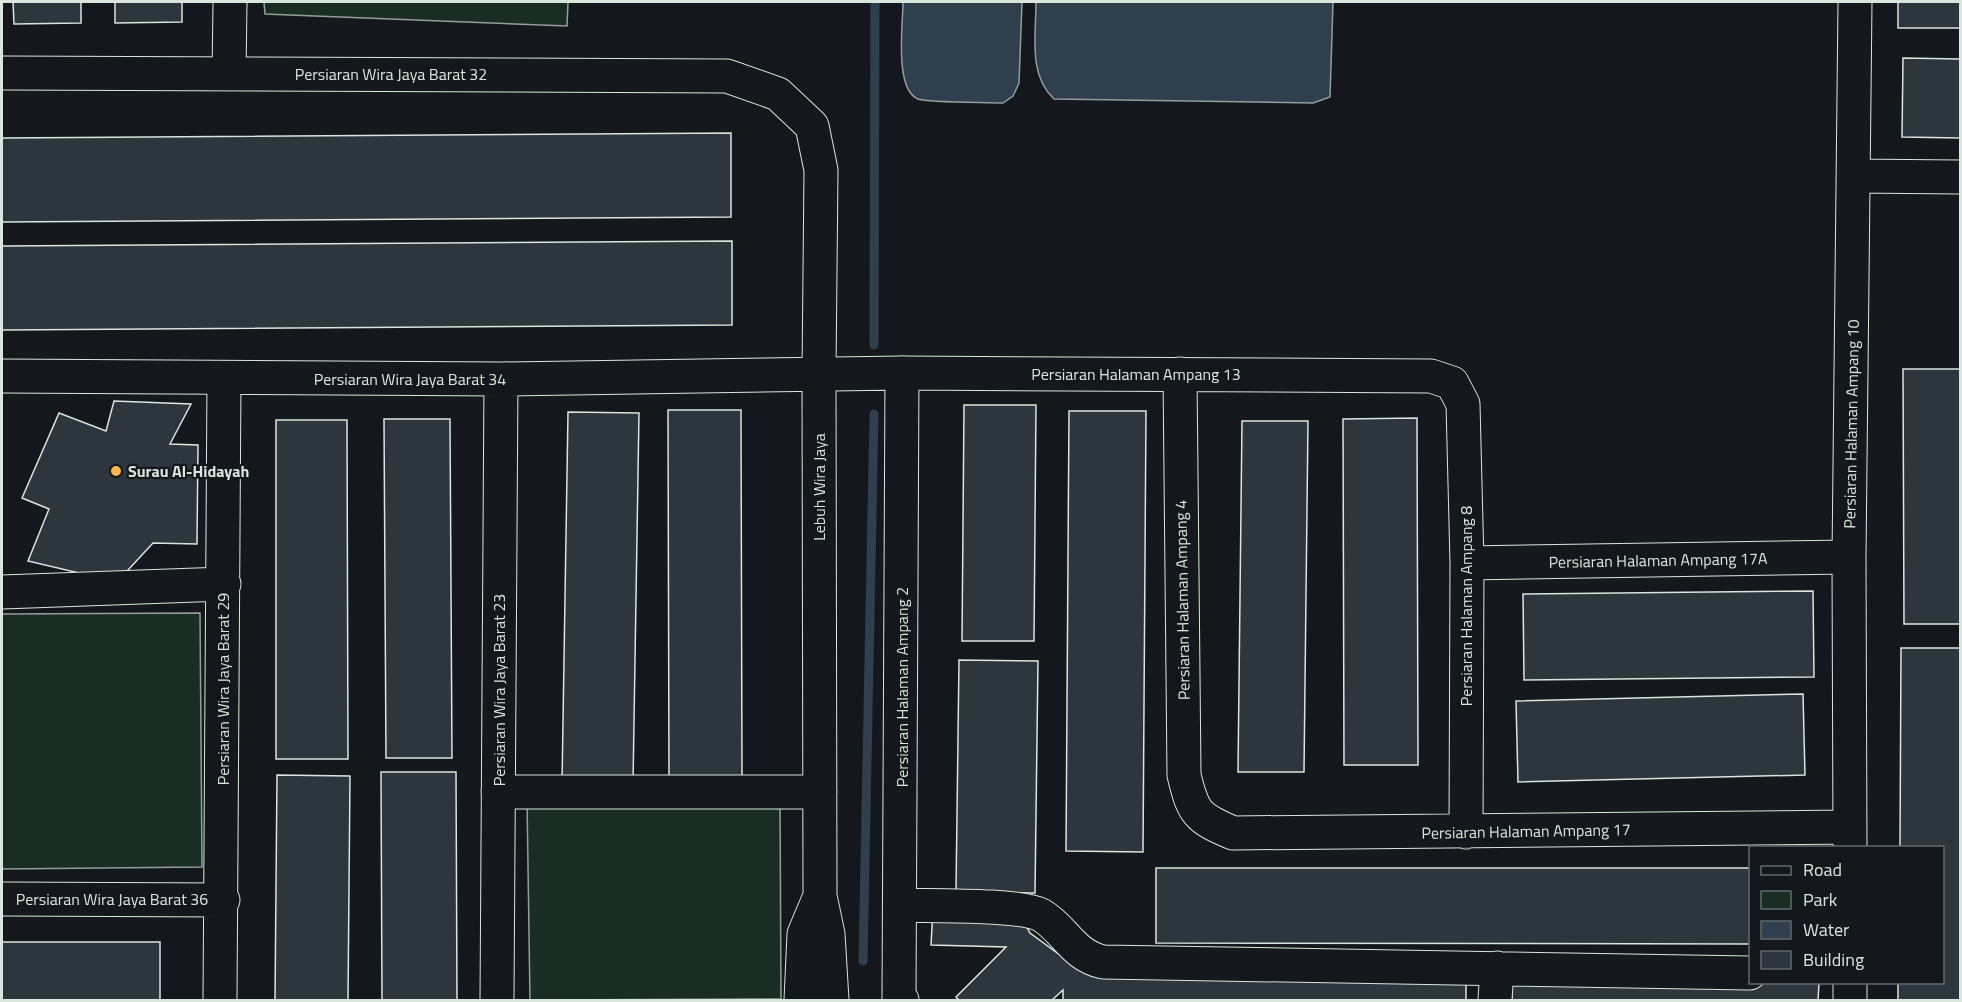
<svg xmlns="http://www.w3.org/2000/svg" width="1962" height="1002" font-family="'Titillium Web',sans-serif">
<rect width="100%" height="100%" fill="#14181c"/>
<path fill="#1a2d24" stroke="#939e99" stroke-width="1.5" d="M 264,2 L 568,2 L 567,26 L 265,14 Z
M 200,613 L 202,867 L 2,869 L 2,614 Z
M 527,799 L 780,799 L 781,999 L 530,1000 Z"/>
<path fill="#2f3f4d" stroke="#939e99" stroke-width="1.5" d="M 903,2 L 1022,2 L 1019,83 L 1013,96 L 1003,103 C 987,102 929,103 918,99 C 894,89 903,24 903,2 Z
M 1036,2 L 1333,2 L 1330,97 L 1313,103 L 1054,99 C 1028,75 1036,35 1036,2 Z"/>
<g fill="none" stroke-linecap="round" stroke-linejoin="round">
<path stroke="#2f3f4d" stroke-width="9" d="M 874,345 L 875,2
M 863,961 L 874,414"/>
</g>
<path fill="#2c363c" stroke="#d8e6dc" stroke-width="1.5" d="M 13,2 L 81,2 L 81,23 L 14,24 Z
M 115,2 L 182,2 L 182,22 L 115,23 Z
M 1898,2 L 1960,2 L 1960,28 L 1898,28 Z
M 1903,58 L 1960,59 L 1960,138 L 1902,137 Z
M 731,133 L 731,217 L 2,222 L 2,138 Z
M 732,241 L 732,325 L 2,330 L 2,246 Z
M 1903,369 L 1960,369 L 1960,624 L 1904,624 Z
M 114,401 L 191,404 L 170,444 L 198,445 L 197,544 L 153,543 L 117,582 L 28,561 L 49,509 L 22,498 L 59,413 L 106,431 Z
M 964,405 L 1036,405 L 1034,641 L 962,641 Z
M 668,410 L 741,410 L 742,778 L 669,779 Z
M 1069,411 L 1146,411 L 1143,852 L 1066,851 Z
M 568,412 L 639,413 L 633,785 L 562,784 Z
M 1417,418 L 1418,765 L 1344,765 L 1343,419 Z
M 384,419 L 450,419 L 452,758 L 386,758 Z
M 276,420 L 347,420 L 348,759 L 276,759 Z
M 1242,421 L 1308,421 L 1304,772 L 1238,772 Z
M 1813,591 L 1814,677 L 1524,680 L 1523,594 Z
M 1901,648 L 1960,648 L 1960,1000 L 1898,1000 L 1898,982 L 1942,982 L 1942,848 L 1900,848 Z
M 959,660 L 1038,661 L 1035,893 L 956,892 Z
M 1803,694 L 1805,775 L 1518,782 L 1516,701 Z
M 381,772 L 456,772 L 457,1000 L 382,1000 Z
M 277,775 L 350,776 L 348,1000 L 275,1000 Z
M 1156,868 L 1750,868 L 1750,944 L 1156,943 Z
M 933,909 L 1019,913 L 1030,933 L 1071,963 L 1466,975 L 1466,1000 L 1063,1000 L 1063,990 L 1052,1000 L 959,1000 L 956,997 L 1006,947 L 931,945 Z
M 2,942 L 160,942 L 160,1000 L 2,1000 Z
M 1512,980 L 1819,983 L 1818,1000 L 1512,1000 Z"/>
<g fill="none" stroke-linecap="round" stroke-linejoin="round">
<defs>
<path id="minor" d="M 2,73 L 727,76 L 778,94 L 812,126 L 821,170 L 819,373 L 820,896 L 828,934 L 832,1000
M 229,74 L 230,2
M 1854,176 L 1960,177
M 902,373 L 899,998 L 902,1000
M 1180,374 L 1184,775 C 1193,813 1197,818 1233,833 L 1850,827
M 2,376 L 501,379 L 902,373 L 1431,376 L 1452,383 L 1463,404 L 1467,563 L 1466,832
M 1467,563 L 1849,557
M 2,592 L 224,584
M 498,792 L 820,792
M 1850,848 L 1849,557 L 1855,2
M 2,899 L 223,900
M 902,905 C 929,906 1021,904 1041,915 C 1065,929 1072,955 1103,962 L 1750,973
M 1850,982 L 1850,1000
M 220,1000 L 224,378
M 497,1000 L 501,379
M 801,1000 L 804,934 L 820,896
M 1495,1000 L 1497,968"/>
</defs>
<use href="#minor" stroke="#d8e6dc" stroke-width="35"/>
<use href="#minor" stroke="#14181c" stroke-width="33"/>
</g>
<circle fill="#ffb74d" stroke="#14181c" stroke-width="2" cx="116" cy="471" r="6"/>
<g text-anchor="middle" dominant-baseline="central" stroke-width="4.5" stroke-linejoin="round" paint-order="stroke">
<g font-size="16" fill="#d8e6dc" stroke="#14181c">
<text x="391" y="74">Persiaran Wira Jaya Barat 32</text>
<text x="1136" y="374">Persiaran Halaman Ampang 13</text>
<text x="410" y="379">Persiaran Wira Jaya Barat 34</text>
<text transform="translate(1851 424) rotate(-89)">Persiaran Halaman Ampang 10</text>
<text transform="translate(819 487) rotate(-90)">Lebuh Wira Jaya</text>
<text transform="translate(1658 560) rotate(-1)">Persiaran Halaman Ampang 17A</text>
<text transform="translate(1182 600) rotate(-91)">Persiaran Halaman Ampang 4</text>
<text transform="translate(1466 606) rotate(-90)">Persiaran Halaman Ampang 8</text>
<text transform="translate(902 687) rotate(-90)">Persiaran Halaman Ampang 2</text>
<text transform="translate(223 689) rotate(-90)">Persiaran Wira Jaya Barat 29</text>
<text transform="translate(499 690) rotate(-90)">Persiaran Wira Jaya Barat 23</text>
<text transform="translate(1526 831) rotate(-1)">Persiaran Halaman Ampang 17</text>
<text x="112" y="899">Persiaran Wira Jaya Barat 36</text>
</g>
<g font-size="16" font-weight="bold" fill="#d8e6dc" stroke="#14181c" text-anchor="start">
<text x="128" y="471">Surau Al-Hidayah</text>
</g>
</g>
<rect width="1962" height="1002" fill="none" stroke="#d8e6dc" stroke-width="6"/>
<rect x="1749" y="846" width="195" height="138" fill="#14181c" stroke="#626a69" stroke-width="1.5"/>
<rect x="1761" y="866" width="30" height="9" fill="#14181c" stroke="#626a69" stroke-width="1.5"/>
<text x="1803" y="876" font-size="18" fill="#d8e6dc">Road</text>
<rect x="1761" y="891" width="30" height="18" fill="#1a2d24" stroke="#626a69" stroke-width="1.5"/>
<text x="1803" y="906" font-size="18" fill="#d8e6dc">Park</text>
<rect x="1761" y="921" width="30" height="18" fill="#2f3f4d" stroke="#626a69" stroke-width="1.5"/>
<text x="1803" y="936" font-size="18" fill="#d8e6dc">Water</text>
<rect x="1761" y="951" width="30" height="18" fill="#2c363c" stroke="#626a69" stroke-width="1.5"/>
<text x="1803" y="966" font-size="18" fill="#d8e6dc">Building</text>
</svg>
